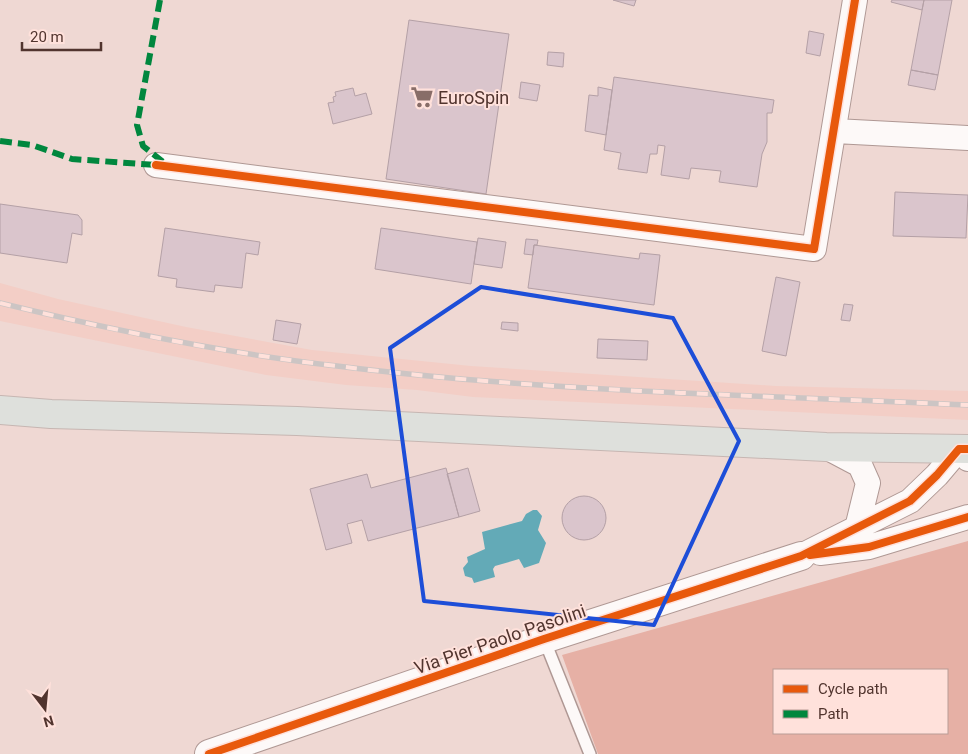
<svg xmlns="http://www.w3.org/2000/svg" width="968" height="754" font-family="Roboto,sans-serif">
<rect width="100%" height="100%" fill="#efd8d3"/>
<path fill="#f3cec6" d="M 0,283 L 58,299 L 186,327 L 312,350 L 471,366 L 776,386 L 968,391 L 968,420 L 473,397 L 417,390 L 346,385 L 266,375 L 0,321 Z"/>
<path fill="#e6b0a5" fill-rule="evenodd" d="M 968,541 L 968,754 L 598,754 L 562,655 ZM 774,670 L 947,670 L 947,733 L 774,733 Z"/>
<path fill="#63aab7" d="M 533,510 L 537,510 L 542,516 L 538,530 L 546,543 L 539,563 L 524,568 L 519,559 L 495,566 L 493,569 L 495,577 L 474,583 L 472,578 L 465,576 L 463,568 L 468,562 L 467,557 L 485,549 L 482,532 L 522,521 L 526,514 Z"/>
<path fill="#dac5cc" stroke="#b4a0a6" d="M 613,0 L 636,0 L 634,6 Z
M 892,0 L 924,0 L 922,10 L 891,2 Z
M 924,0 L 952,0 L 938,75 L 911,70 Z
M 409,20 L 509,34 L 486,194 L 386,179 Z
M 809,31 L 824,34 L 820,56 L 806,53 Z
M 548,52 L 564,53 L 563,67 L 547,65 Z
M 911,70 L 938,75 L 935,90 L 908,85 Z
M 614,77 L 774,100 L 772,113 L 767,113 L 767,142 L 762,154 L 757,187 L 719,182 L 721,171 L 691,168 L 689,179 L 661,175 L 665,146 L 658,145 L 657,154 L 650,154 L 647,173 L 618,169 L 621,153 L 604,150 Z
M 521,82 L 540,85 L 537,101 L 519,98 Z
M 598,87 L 612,90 L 606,135 L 585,131 L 589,95 L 598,96 Z
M 353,88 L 355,96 L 366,93 L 372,114 L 333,124 L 328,103 L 334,102 L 333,97 L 336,96 L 335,92 Z
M 895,192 L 968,195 L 966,238 L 893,236 Z
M 0,204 L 78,215 L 82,220 L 82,235 L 72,233 L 67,263 L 0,253 Z
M 165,228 L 260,242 L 258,255 L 246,253 L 242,288 L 215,285 L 214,292 L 176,287 L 177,279 L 158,276 Z
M 381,228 L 477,242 L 471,284 L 375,269 Z
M 478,238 L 506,242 L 502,268 L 474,264 Z
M 526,239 L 538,240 L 537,245 L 534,245 L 533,255 L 524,254 Z
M 534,245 L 639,259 L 640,253 L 660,255 L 654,305 L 528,288 Z
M 776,277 L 800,282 L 786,356 L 762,351 Z
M 844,304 L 853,305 L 850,321 L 841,320 Z
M 276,320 L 301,324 L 297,344 L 273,340 Z
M 502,322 L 518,323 L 518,331 L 501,329 Z
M 598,339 L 648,341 L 647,360 L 597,358 Z
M 446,468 L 459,517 L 368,541 L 362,520 L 347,524 L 352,543 L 326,550 L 310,489 L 367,474 L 371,488 Z
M 468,468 L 480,511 L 459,517 L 447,474 Z
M562 518a22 22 0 1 1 44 0a22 22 0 1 1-44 0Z"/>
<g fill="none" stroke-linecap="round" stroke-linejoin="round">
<defs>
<path id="lane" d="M 544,639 L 590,754"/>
<path id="street" d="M 835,131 L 968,138
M 156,165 L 814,249 L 855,0
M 826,447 L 860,465 L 868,483 L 857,528
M 820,553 L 869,547 L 968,517
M 801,556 L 910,501 L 937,475 L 959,449 L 968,459"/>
<path id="secondary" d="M 209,754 L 544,639 L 801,556"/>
<path id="primary" d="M 0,410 L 51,414 L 297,421 L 826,447 L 968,449"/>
</defs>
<use href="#lane" stroke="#af9894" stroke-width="14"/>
<use href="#street" stroke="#af9894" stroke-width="26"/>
<use href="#secondary" stroke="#af9894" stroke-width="30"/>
<use href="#primary" stroke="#c6b6b2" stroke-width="30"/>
<use href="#lane" stroke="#fdf9f8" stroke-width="11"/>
<use href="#street" stroke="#fdf9f8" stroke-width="24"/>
<use href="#secondary" stroke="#fdf9f8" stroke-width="28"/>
<use href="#primary" stroke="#dee0dc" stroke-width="28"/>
<defs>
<path id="rail" d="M 0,303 C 111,330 224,353 337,366 C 546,392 758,395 968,405"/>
</defs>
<use href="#rail" stroke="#ccc5c4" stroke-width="5.5"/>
<use href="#rail" stroke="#ffe1db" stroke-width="4" stroke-dasharray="11" stroke-linecap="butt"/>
<path stroke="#00873e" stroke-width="6" stroke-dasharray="12 6" stroke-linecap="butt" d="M 160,0 L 137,125 L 143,146 L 167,165
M 0,141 L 32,145 L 72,159 L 156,165"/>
<defs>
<path id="cycleway" d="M 156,165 L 814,249 L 855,0
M 810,555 L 869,547 L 968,517
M 209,754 L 544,639 L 801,556 L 910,501 L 937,475 L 959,449 L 968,449"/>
</defs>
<use href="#cycleway" stroke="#ffe1db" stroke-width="11"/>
<use href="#cycleway" stroke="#e8590c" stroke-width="8"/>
</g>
<path fill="none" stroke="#1d4ed8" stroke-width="4" stroke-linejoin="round" d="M 481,287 L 673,318 L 739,441 L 654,625 L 424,601 L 390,348 Z"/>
<defs>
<symbol id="supermarket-bare" viewBox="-9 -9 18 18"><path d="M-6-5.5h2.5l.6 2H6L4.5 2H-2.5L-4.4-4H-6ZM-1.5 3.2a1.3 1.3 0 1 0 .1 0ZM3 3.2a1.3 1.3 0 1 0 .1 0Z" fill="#886d68" stroke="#ffe1db" stroke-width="2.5" paint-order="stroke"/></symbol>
</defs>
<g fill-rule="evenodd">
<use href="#supermarket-bare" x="406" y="81" width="32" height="32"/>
</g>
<g text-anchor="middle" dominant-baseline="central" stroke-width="4" stroke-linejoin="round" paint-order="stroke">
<g font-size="18" fill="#51342e" stroke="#ffe1db" text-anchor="start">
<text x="438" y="97">EuroSpin</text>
</g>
<g font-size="18" fill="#51342e" stroke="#ffe1db">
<text transform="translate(500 639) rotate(-19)">Via Pier Paolo Pasolini</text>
</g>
</g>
<rect x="773" y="669" width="175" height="65" fill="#ffe1db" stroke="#b99c96"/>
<rect x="783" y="685" width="25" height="8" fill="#e8590c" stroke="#b99c96"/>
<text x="818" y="694" font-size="15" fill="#51342e">Cycle path</text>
<rect x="783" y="710" width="25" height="8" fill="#00873e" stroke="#b99c96"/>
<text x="818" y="719" font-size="15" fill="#51342e">Path</text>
<g transform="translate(45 709) rotate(164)" stroke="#ffe1db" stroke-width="4" paint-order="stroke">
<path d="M0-4L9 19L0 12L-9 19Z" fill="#51342e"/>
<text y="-8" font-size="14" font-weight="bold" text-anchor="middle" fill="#51342e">N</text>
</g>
<path d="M22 42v8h79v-8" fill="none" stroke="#51342e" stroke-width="2.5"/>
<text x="30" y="42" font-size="15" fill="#51342e" stroke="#ffe1db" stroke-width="4" paint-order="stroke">20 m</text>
</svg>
